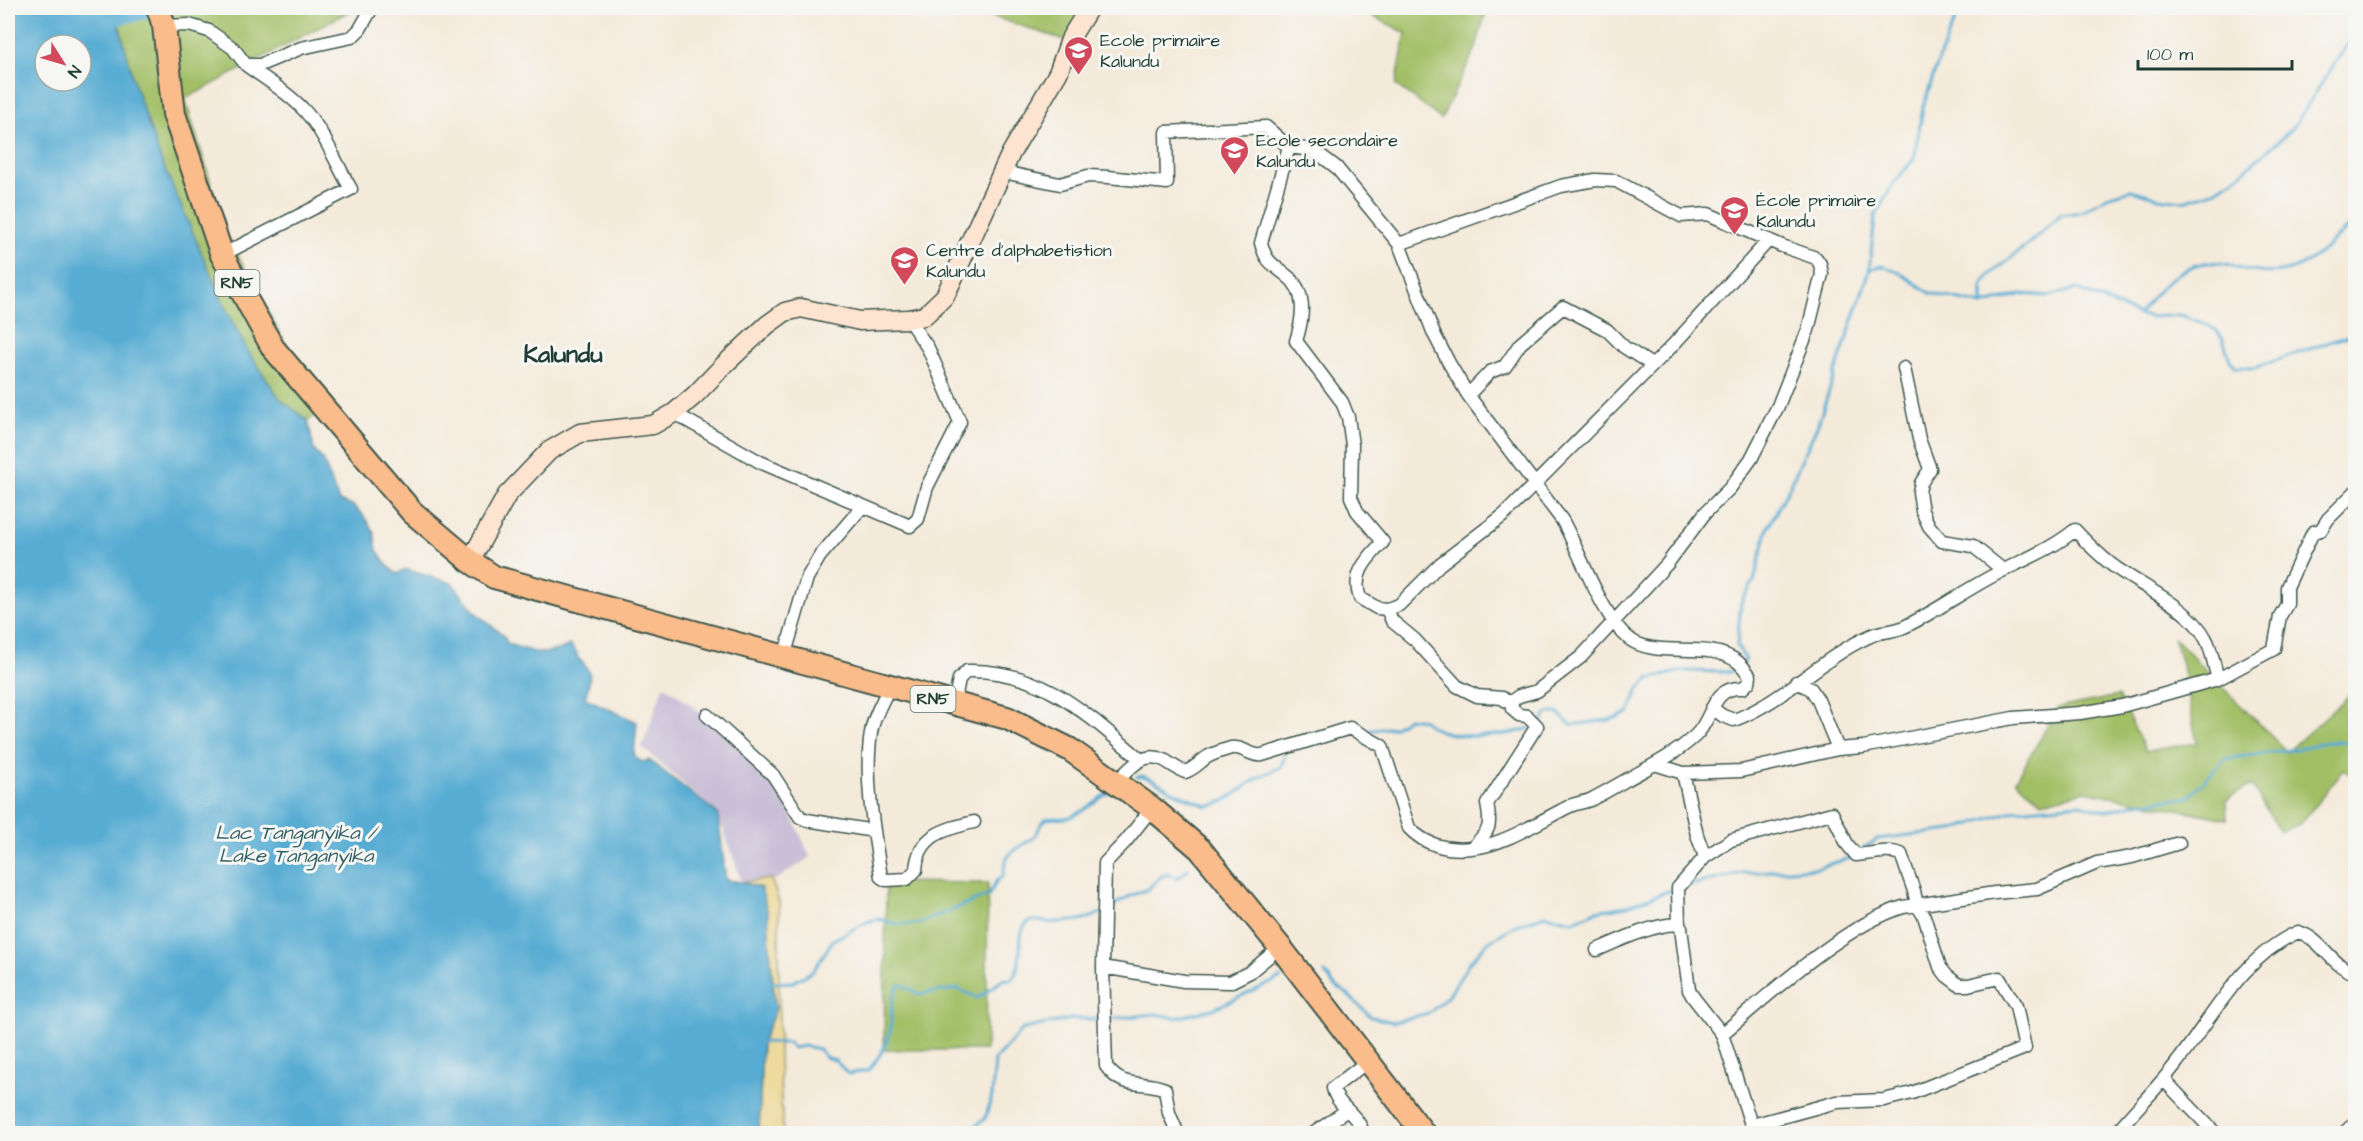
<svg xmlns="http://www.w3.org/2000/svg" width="2363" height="1141" font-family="'Architects Daughter',sans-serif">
<rect width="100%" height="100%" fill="#f6f6f2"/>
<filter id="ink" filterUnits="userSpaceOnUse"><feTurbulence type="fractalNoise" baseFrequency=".0167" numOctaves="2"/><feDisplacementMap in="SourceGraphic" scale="12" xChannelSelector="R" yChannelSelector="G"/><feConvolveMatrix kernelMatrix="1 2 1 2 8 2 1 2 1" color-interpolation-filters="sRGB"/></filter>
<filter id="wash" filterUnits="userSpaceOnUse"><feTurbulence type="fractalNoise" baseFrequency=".008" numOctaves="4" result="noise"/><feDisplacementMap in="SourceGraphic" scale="24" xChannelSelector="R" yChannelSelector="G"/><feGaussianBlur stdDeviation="1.35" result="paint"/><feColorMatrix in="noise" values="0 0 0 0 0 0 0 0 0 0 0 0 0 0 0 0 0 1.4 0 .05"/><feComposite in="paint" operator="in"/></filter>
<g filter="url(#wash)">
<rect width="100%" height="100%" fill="#f4eada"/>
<path fill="#c9bfd7" d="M 664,685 L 706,716 L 771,777 L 794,820 L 810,857 L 777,879 L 742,882 L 718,814 L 642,747 Z"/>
<path fill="#a2bf66" stroke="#607e4d" stroke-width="1.5" d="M 115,8 L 419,8 L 348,12 L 185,99 L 227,235 L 287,346 L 332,401 L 308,421 L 280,399 L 247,350 L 226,309 L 161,160 L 134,83 Z
M 967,8 L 1085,8 L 1067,41 Z
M 1356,8 L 1487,8 L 1476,48 L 1441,119 L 1396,85 L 1406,33 Z
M 2173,637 L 2287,752 L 2355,690 L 2355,778 L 2344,769 L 2300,824 L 2280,831 L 2251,785 L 2226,800 L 2227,819 L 2085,791 L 2042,802 L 2016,780 L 2058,708 L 2118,696 L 2146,751 L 2197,743 L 2181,661 Z
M 886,882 L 988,883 L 986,1050 L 884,1050 Z"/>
<path fill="#eeda9e" stroke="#868c69" stroke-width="1.5" d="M 771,879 L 779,902 L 779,1059 L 783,1133 L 759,1133 L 762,1042 L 776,1009 L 770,947 L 761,888 L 742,882 Z"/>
<path fill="#57acd3" stroke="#3b7484" stroke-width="1.5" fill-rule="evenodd" d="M 8,8 L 115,8 L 134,83 L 161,160 L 226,309 L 247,350 L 280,399 L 308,421 L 314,450 L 323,460 L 339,501 L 353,506 L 363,515 L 374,532 L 377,550 L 387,565 L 397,574 L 405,569 L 452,583 L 477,614 L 503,635 L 508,644 C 537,653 541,658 570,645 L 577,653 L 577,657 C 594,673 591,677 585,698 L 637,722 L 634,754 L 637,759 L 643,762 L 649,760 L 718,814 L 726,880 L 742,882 L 761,888 L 768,913 L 772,982 L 776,1009 L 762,1042 L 759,1133 L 8,1133 ZM 45,45 L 81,45 L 81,81 L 45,81 Z"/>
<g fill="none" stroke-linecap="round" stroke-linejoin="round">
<path stroke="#57acd3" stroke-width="3" d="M 1870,269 L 1882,266 L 1897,271 L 1930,293 L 1982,305 L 2022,294 L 2049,296 L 2076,289 L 2139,315 L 2151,317 L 2181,315 L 2207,325 L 2216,330 L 2223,339 L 2230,360 L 2236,367 L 2254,368 L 2356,333
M 1982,305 L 1982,286 L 1990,275 L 2039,235 L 2060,215 L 2081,212 L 2107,197 L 2131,190 L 2159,198 L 2183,201 L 2213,192 L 2239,175 L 2292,129 L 2356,31
M 2139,314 C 2161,285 2189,253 2230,265 C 2249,271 2268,276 2289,270 C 2315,264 2336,237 2356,220
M 1743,663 L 1746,660 L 1737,646 L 1741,602 L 1754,581 L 1768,527 L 1789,488 L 1818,424 L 1869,272 L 1875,216 L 1891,187 L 1914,159 L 1923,107 L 1941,53 L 1960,8
M 1539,725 L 1548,713 L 1558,713 L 1571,725 L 1609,720 L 1629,713 L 1638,690 L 1649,679 L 1682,671 L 1730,672 L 1739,668
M 1365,731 L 1395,727 L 1408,718 L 1424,720 C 1443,743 1505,737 1530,728
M 1333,739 L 1353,734
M 1137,777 L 1143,776 L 1155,781 L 1174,792 L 1207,806 C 1223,805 1238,792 1250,783 C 1260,776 1271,771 1281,767 L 1286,752
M 1863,849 L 1877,839 L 1952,830 L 2016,810 L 2080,804 L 2106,811 L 2137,803 L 2189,797 L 2225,759 L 2296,749 L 2326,742 L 2356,743
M 1686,886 L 1742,873 L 1817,868 L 1853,857
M 1109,908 L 1128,897 L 1148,889 L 1160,877 L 1169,874 L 1176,878 L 1183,875 L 1188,868
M 1325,973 L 1333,984 L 1347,994 L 1371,1017 L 1393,1022 L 1429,1013 L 1449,995 L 1470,962 L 1489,941 L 1516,925 L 1545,915 L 1573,921 L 1597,911 L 1627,906 L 1674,889
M 772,983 L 793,982 L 813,971 L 833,940 L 867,922 L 878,919 L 896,924 L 918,924 L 989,895 L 997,880 L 1003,876 C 1005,850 1015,851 1033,838 C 1038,834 1040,824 1046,819 C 1054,817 1062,820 1070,817 C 1086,812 1096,798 1111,792
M 1108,1019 L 1156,1014 L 1176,1018 L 1213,1009 L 1281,978
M 762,1042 L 789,1043 L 793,1048 L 804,1046 L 819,1049 L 825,1057 L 835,1060 L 848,1074 L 869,1070 C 879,1057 889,1043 891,1026 C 892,1010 889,998 900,984 L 919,994 L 958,989 L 978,998 L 1004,979 L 1010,980 C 1027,965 1014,936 1027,923 C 1032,919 1040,921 1045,922 C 1062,923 1086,921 1101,913
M 965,1134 L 985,1119 L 992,1096 L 995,1060 L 1023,1029 L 1071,1019 L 1102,1019"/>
<path stroke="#57acd3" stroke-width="18" d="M 117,16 L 148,10"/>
</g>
</g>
<g filter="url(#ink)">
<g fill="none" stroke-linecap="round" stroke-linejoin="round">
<defs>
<path id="street" d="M 164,26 L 189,25 L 209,31 L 233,48 L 246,65 L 260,65 L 301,48 L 352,37 L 360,29 L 372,8
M 1289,147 L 1261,243 C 1266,262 1271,263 1286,275 C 1308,291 1303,319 1296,341 L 1342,402 L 1348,417 L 1352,445 L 1351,497 L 1357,511 L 1383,542 C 1367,559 1351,574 1360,598 L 1377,608 L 1387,609 L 1399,605 L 1440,564 L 1504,515 L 1672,346 L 1769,240
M 1003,172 L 1060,184 L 1088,176 L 1108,177 L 1167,183 L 1166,132 L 1266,127 L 1289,147 L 1305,149 L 1320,155 L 1336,167 L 1399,244 L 1434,334 L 1449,363 L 1468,395 L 1562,520 C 1580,551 1604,625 1634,642 C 1664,658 1709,640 1738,662 C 1742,665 1746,671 1750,676 L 1749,682 L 1743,688 C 1710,686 1714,719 1695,736 C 1673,756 1651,766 1626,780 C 1614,787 1602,794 1590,800 C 1582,803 1575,803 1568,807 C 1540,821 1502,846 1471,848 C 1448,851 1425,845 1409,828 L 1382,746 L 1350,728 L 1262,755 C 1251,757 1243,746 1231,748 C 1224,750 1215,753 1209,756 C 1200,761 1195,769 1185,772 C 1177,769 1171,764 1164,760 C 1142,750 1130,769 1115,783
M 1399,244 L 1561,186 L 1595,180 L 1616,181 L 1681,216 L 1708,214 L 1782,246 L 1816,258 L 1820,264 L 1822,274 L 1808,330 L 1778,406 L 1751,459 L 1730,488 L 1705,513 L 1667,564 L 1581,657 L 1537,691 L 1519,696 L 1512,701 L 1512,709 L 1519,715 L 1527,716 L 1537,726 L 1487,804 C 1492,829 1489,830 1472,848
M 222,255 L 351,189 C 335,162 324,130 302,108 C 286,91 265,79 246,65
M 1904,368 L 1919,439 L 1930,469 L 1921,483 L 1919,492 L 1922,511 L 1929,526 L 1942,541 L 1973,546 L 2003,570
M 1468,395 L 1490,372 L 1505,366 L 1520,344 L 1563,307 L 1607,330 L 1624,347 L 1652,365
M 674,413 L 760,462 L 910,526 L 918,519 L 927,487 L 960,422 L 928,348 L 908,319
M 1387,609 L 1392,621 L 1415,640 L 1457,686 L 1477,696 L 1502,698 L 1511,704
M 784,657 L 807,578 L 820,556 L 862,507
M 1796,682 L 1811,689 L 1818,700 L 1838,749 L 1863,747 L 2013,718 L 2080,713 L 2122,706 L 2218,679 L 2274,649 L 2280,616 L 2287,604 L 2287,587 L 2313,532 L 2321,530 L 2328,519 L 2356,491
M 890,685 C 884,700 873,716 871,733 C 864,777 874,832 881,877 L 886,880 L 907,879 L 916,870 C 918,835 945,829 974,822
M 954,705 L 959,679 L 967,671 C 1041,669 1087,714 1140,759
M 1712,708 L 1723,716 L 1734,720 C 1777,704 1810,670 1849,647 C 1858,642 1868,636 1878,633 C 1887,631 1896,631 1904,627 C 1939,610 1969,587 2004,570 C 2028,558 2053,548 2075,530 C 2087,543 2099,555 2112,565 C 2140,586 2190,607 2206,639 C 2212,650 2214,666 2218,679
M 707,715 L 773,775 L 800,817 L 807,820 L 874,831
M 1658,765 L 1683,773 L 1697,835 L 1705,857 L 1678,888 L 1679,925 L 1681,928 L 1689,990 L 1693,997 L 1722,1034 L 1754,1134
M 1683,773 L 1741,771 L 1838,749
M 1152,808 L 1126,841 L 1105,863 L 1103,967 L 1184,981 L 1230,982 L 1250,972 L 1280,947
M 1705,857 L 1731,840 L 1832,813 L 1847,844 L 1856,855 C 1872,854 1886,849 1901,854 L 1914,891 L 1917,905 L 1924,916 L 1940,967 L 1947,976 L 1959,985 L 1968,985 L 1999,978 L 2016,1006 L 2025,1048 L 1912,1093 L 1884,1100 L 1837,1102 L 1752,1125
M 1597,950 C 1615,942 1660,921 1679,925
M 1103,967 L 1106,1066 C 1123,1091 1142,1079 1165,1089 L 1169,1113 L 1178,1134
M 1722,1034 C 1771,993 1843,926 1903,907 L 1995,893 L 2037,889 L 2097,863 L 2132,857 L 2179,843
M 2164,1080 L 2216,1134
M 1313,1134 L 1347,1110
M 1363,1134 C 1360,1115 1336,1106 1333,1088 L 1368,1061
M 2115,1134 C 2135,1109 2159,1087 2178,1061 C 2213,1016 2243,956 2298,932 C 2322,938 2332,968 2356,973
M 2343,1134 L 2356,1122"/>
<path id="secondary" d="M 470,561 L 507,495 L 549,451 L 580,433 L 653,425 L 674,413 L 695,395 L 725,364 L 767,325 L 785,312 L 801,308 L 860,321 L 908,319 L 924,316 L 945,296 L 1011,153 L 1058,73 L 1071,37 L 1089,8"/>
<path id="highway" d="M 158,8 L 164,26 L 174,114 L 222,255 L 273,348 L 412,512 L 470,561 L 494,577 L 1007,718 L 1069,749 L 1152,808 L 1200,849 L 1280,947 L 1424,1134"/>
</defs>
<use href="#street" stroke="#3f574d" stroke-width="15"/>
<use href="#secondary" stroke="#3f574d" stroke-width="21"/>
<use href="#highway" stroke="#3f574d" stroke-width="26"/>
<use href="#street" stroke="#fff" stroke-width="12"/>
<use href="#secondary" stroke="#fde4d0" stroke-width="18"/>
<use href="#highway" stroke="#f9bc8a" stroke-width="22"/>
</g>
</g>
<defs>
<symbol id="school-pin" viewBox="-11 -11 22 30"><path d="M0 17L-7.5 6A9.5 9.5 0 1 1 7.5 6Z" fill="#d1495b" stroke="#f6f6f2"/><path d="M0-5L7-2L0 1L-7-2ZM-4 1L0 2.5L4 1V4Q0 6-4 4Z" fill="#fff"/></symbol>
</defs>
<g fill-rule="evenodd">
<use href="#school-pin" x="1062" y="34" width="33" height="45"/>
<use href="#school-pin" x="1218" y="134" width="33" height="45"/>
<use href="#school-pin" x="1718" y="194" width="33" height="45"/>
<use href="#school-pin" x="888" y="244" width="33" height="45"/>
</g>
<g text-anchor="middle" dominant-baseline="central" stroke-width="6" stroke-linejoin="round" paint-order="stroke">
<g fill="#f6f6f2" stroke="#60746d" stroke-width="1.5">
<rect x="214.5" y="270" width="45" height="26" rx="4.5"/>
<rect x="910.5" y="686" width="45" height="26" rx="4.5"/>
</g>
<g font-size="16" font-weight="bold" fill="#1f3d34">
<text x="237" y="283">RN5</text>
<text x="933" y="699">RN5</text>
</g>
<g font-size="18" fill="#1f3d34" stroke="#f6f6f2" text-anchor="start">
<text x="1100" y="40">Ecole primaire<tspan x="1100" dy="21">Kalundu</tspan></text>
<text x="1256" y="140">Ecole secondaire<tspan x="1256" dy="21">Kalundu</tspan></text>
<text x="1756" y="200">École primaire<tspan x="1756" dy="21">Kalundu</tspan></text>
<text x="926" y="250">Centre d'alphabetistion<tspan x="926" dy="21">Kalundu</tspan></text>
</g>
<g font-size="20" font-style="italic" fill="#305e64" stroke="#f6f6f2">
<text x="296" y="833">Lac Tanganyika /<tspan x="296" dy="23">Lake Tanganyika</tspan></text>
</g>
<g font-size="24" font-weight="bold" fill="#1f3d34" stroke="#f6f6f2">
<text x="563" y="355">Kalundu</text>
</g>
</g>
<rect width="2363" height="1141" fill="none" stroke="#f6f6f2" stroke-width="30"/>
<g transform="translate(63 63) rotate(127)"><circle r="28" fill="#f6f6f2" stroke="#a0aca6" stroke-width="1.5"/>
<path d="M0-4.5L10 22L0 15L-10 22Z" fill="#d1495b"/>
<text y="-9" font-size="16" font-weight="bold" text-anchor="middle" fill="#1f3d34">N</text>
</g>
<path d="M2138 60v9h154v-9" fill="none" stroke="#1f3d34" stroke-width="3"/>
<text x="2147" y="60" font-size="18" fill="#1f3d34" stroke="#f6f6f2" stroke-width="4.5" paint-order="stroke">100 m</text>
</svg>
